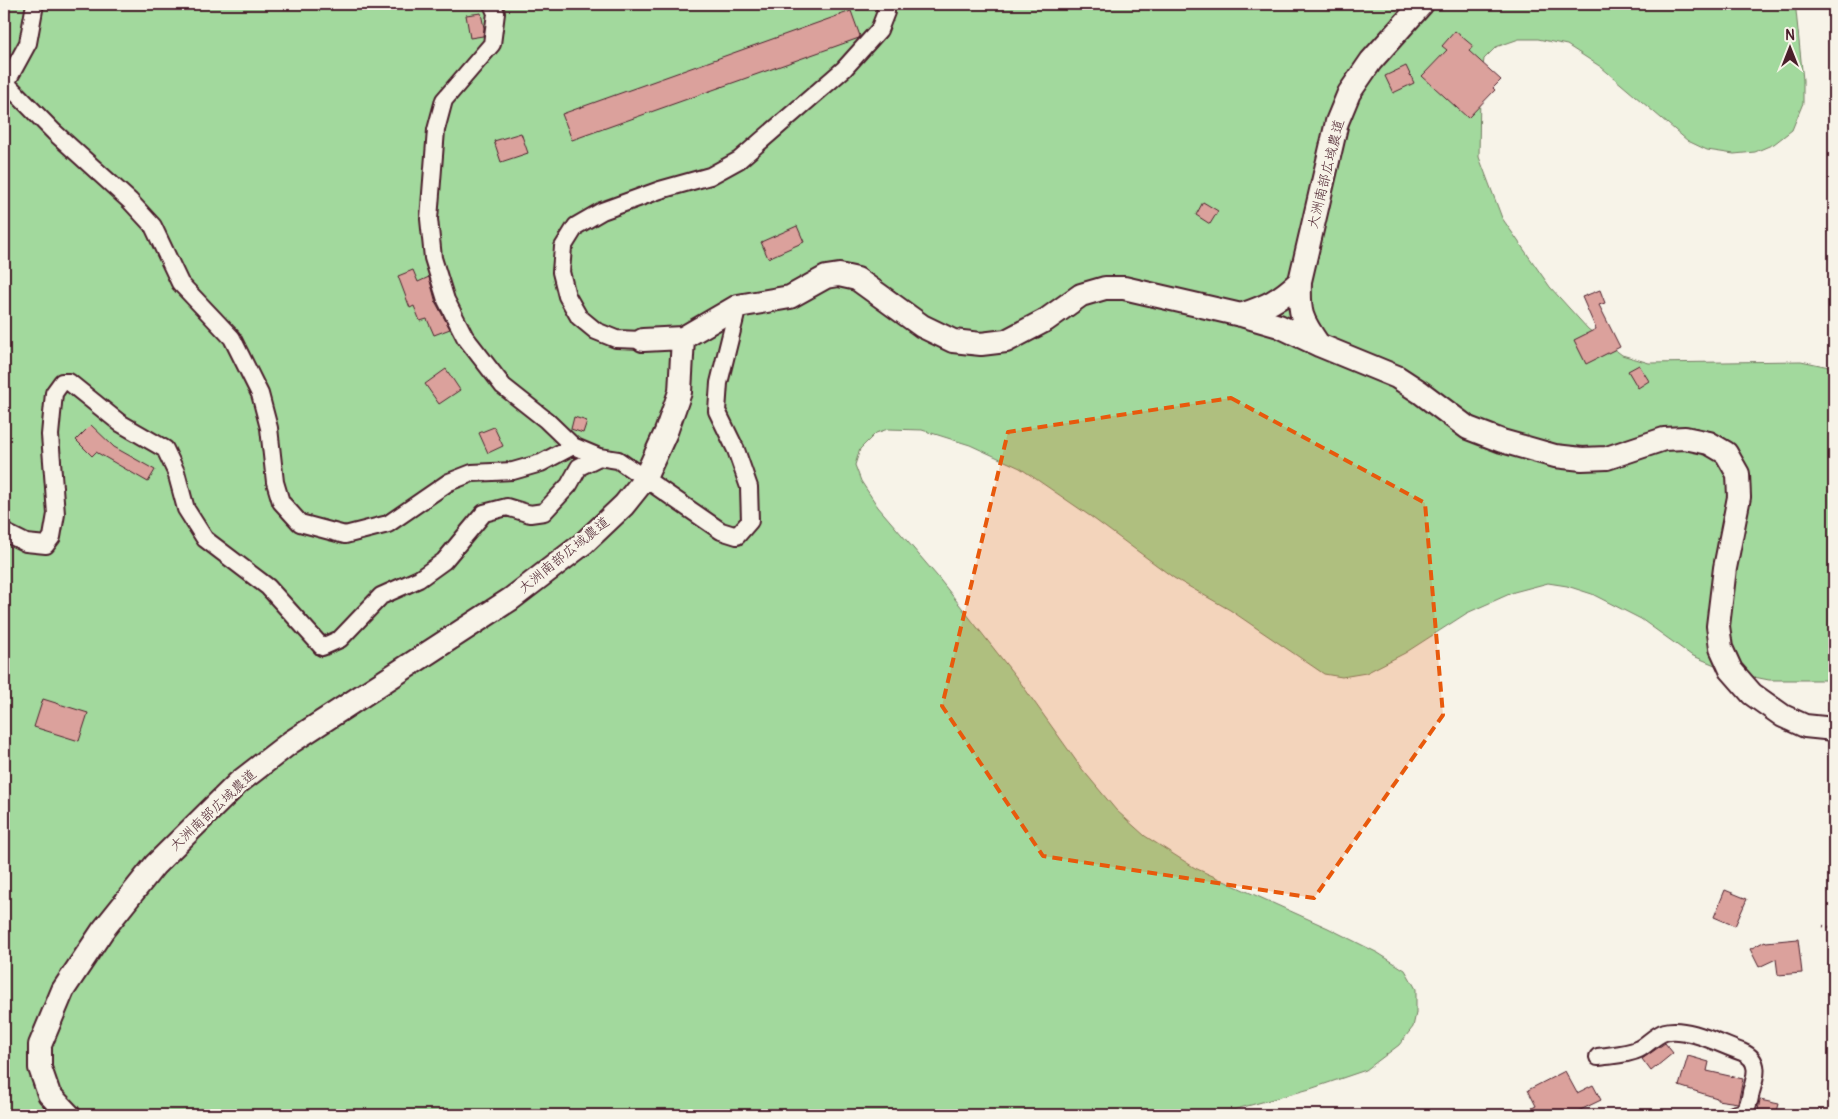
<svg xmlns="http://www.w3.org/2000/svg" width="1838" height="1119" font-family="Pangolin,'Klee One',sans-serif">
<rect width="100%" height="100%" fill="#f7f3e8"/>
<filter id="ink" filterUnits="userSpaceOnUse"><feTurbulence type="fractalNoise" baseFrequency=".02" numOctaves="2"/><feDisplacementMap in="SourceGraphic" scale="10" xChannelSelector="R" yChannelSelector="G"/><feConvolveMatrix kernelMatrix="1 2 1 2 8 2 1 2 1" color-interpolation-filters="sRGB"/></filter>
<g filter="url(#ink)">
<path fill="#a2d99d" stroke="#767c64" d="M 4,4 L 1793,4 L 1796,11 L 1803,80 L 1803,103 L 1792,130 L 1774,144 L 1755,152 L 1734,154 L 1707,150 L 1688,141 L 1601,67 L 1567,45 L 1538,39 L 1519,39 L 1496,47 L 1484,59 L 1480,91 L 1479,157 L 1502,218 L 1550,287 L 1588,329 L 1622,355 L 1649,363 L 1801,361 L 1834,368 L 1834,680 L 1769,680 L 1734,673 L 1691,655 L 1641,619 L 1592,594 L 1567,586 L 1548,583 L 1514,592 L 1467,613 L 1405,653 L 1366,673 L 1342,677 L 1324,674 L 1230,610 L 1174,578 L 1090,516 L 1020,468 L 970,445 L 922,430 L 888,429 L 876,433 L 860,449 L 855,465 L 861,481 L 878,507 L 937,576 L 1020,682 L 1082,769 L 1116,810 L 1145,836 L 1195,868 L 1328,928 L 1378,953 L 1405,970 L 1416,989 L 1416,1013 L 1413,1027 L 1399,1045 L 1366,1070 L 1310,1089 L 1214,1115 L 4,1115 Z"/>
<path fill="#dba19c" stroke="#4a1f2b" d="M 851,11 L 860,36 L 859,38 L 572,140 L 562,114 Z
M 481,13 L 484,28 L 483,36 L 470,38 L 466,15 Z
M 1455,31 L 1473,46 L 1469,51 L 1501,80 L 1493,88 L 1495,90 L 1468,118 L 1422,76 L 1447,50 L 1442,46 Z
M 1406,66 L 1414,83 L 1393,93 L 1385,76 Z
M 521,133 L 528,153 L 501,162 L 494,141 Z
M 1203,202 L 1218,211 L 1210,224 L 1196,215 Z
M 797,226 L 804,242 L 768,258 L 761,242 Z
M 413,270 L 418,282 L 429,277 L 436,303 L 450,329 L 434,335 L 427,319 L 420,321 L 414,306 L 410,308 L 398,276 Z
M 1600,290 L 1605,303 L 1599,305 L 1620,347 L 1586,364 L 1574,340 L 1596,329 L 1582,297 Z
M 1639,365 L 1649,381 L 1638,388 L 1628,371 Z
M 446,369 L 460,390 L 439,404 L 425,384 Z
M 574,417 L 587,421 L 583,433 L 571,429 Z
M 91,425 L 114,447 L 155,470 L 148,482 L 96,452 L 92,456 L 76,440 Z
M 494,427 L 503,446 L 488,453 L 479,433 Z
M 43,699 L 88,713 L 79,741 L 34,727 Z
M 1725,890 L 1747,899 L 1735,926 L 1714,917 Z
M 1798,939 L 1802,973 L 1778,975 L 1776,959 L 1759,967 L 1750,949 L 1765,941 L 1766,942 Z
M 1665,1043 L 1673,1053 L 1651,1071 L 1642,1059 Z
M 1688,1056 L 1709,1062 L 1707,1071 L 1743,1079 L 1738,1103 L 1717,1100 L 1717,1098 L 1679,1086 Z
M 1565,1071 L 1577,1093 L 1593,1085 L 1601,1100 L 1570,1115 L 1518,1115 L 1536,1106 L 1528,1090 Z
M 1760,1100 L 1779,1104 L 1776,1115 L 1757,1115 Z"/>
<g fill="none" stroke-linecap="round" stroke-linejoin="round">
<defs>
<path id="street" d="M 492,4 L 496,13 L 492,44 L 444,100 L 436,130 L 429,219 L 433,258 L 446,300 L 465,337 L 503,386 L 546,420 L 573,446 L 599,457 L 618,460 L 721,531 L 737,536 L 750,521 L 749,487 L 736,450 L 717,411 L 719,383 L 738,306
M 7,84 L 54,132 L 130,201 L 153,226 L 180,283 L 232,338 L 260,394 L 269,428 L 275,482 L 281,502 L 300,523 L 345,535 L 388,524 L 449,482 L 472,473 L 513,471 L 541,463 L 573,446
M 4,87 L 28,43 L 35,4
M 643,340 L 616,339 L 596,331 L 579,317 L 567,296 L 561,272 L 563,247 L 576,226 L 602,211 L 660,190 L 710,176 L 739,160 L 844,69 L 879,30 L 886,12 L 885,4
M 4,532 L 26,543 L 46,545 L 52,537 L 56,514 L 50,435 L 54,393 L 62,382 L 69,382 L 120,423 L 165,449 L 176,472 L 186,509 L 205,539 L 268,587 L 322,647 L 340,639 L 381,596 L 419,579 L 444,561 L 484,513 L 507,507 L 530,514 L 544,512 L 569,485 L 579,467 L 599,457
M 1598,1057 C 1611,1055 1627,1055 1639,1049 C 1648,1044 1655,1035 1665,1032 C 1686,1026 1722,1045 1742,1052 C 1761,1060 1756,1076 1751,1092 C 1750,1098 1749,1106 1744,1111 C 1741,1113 1737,1114 1733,1115"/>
<path id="secondary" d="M 1300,281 L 1337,122 L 1349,93 L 1371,61 L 1422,4
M 1241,315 C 1267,306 1279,301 1300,281 C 1299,313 1300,318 1319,345
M 643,340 L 683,338 L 738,306 L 790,297 L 826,277 L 839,275 L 857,279 L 922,326 L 953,341 L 981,344 L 1006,341 L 1046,320 L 1081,295 L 1105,288 L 1124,288 L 1241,315 L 1279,326 L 1319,345 L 1397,377 L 1420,392 L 1468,428 L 1502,441 L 1555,456 L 1582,459 L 1607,458 L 1664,439 L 1685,438 L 1709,443 L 1726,453 L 1738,474 L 1739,497 L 1725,568 L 1718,626 L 1721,648 L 1731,670 L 1752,694 L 1783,716 L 1805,726 L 1834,729
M 69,1115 L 49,1094 L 40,1068 L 40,1045 L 63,990 L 103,930 L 155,865 L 238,783 L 291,742 L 511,599 L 584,543 L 624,505 L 644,480 L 666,432 L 680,392 L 683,338"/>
</defs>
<use href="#street" stroke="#4a1f2b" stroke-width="20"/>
<use href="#secondary" stroke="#4a1f2b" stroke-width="26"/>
<path stroke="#4a1f2b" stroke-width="2.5" stroke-dasharray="1 4" stroke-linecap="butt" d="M 1823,926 L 1834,928"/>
<use href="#street" stroke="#f7f3e8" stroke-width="16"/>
<use href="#secondary" stroke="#f7f3e8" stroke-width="22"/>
</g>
</g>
<path fill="#e8590c" fill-opacity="0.2" stroke="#e8590c" stroke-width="4" stroke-dasharray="10 6" stroke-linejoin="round" d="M 1231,398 L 1425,503 L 1443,715 L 1314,898 L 1043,856 L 942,706 L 1008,432 Z"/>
<g text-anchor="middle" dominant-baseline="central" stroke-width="5" stroke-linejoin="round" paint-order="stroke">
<g font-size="14" fill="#4a1f2b" stroke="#f7f3e8">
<text transform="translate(1326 174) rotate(-76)">大洲南部広域農道</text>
<text transform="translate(564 555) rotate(-39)">大洲南部広域農道</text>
<text transform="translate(213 810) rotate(-43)">大洲南部広域農道</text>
</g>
</g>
<rect width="1838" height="1119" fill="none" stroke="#f7f3e8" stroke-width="20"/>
<rect x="10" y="10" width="1818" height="1099" fill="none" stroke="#4a1f2b" stroke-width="2" filter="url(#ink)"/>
<g transform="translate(1790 48)" stroke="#f7f3e8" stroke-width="4" paint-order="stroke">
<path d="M0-4L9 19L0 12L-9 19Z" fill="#4a1f2b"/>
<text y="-8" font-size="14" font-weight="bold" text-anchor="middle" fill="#4a1f2b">N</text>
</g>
</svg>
